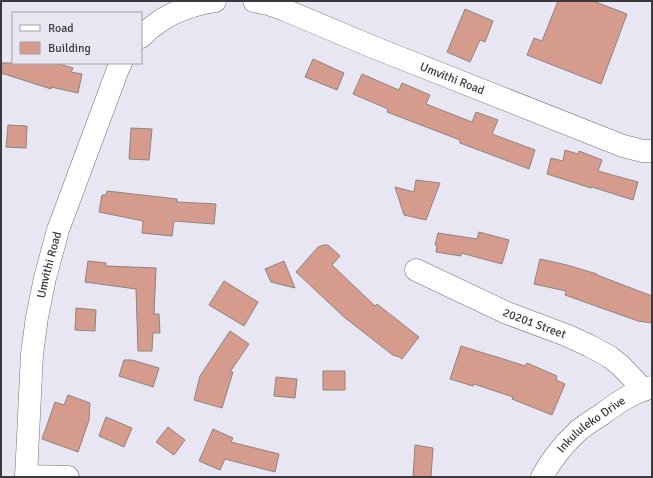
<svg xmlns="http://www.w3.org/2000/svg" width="653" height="478" font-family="Signika,sans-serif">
<rect width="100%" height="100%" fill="#e7e6f2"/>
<path fill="#d59b8c" stroke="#8f837f" d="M 558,1 L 593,1 L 627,14 L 601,84 L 527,55 L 534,38 L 542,41 Z
M 465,9 L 493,21 L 485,42 L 480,40 L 470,62 L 447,52 Z
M 313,59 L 344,73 L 337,90 L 305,77 Z
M 1,63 L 55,63 L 73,68 L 71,72 L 82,74 L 78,93 L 51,87 L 51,89 L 1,73 Z
M 362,74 L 399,90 L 402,83 L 430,95 L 426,104 L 472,122 L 476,112 L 498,120 L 492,134 L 535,150 L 529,169 L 460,143 L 460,140 L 387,112 L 388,109 L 353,94 Z
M 8,125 L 27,126 L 26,148 L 6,147 Z
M 131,128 L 152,129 L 149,160 L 129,159 Z
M 565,150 L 578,154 L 579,151 L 602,160 L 598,171 L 638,182 L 633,200 L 592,187 L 591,188 L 547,174 L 551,158 L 563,161 Z
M 416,180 L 440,183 L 426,220 L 404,215 L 395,187 L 414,192 Z
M 107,191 L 177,199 L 177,202 L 216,204 L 214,224 L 174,221 L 172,236 L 142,233 L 143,221 L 99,212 L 102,195 L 106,195 Z
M 479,232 L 509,240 L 502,264 L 461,253 L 461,256 L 436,252 L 437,246 L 435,245 L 438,233 L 477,239 Z
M 323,245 L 328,245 L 340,256 L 332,265 L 375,306 L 377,304 L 419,337 L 402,359 L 398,356 L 397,357 L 395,355 L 394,356 L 344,317 L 296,272 L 318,247 Z
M 540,259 L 567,265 L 597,274 L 597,275 L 652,296 L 652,323 L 638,321 L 565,295 L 566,291 L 534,284 Z
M 88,261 L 106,263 L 106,266 L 156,268 L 154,314 L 159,314 L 160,333 L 153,333 L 152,351 L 138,351 L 136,289 L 85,282 Z
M 284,261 L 295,288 L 271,282 L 265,269 Z
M 224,281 L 258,302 L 244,326 L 209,305 Z
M 76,308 L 96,310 L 95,331 L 75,330 Z
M 230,331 L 249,344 L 230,372 L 233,372 L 222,408 L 194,400 L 200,376 Z
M 461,346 L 493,356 L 494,356 L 525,366 L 527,363 L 557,376 L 556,380 L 565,384 L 552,415 L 512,399 L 513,397 L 474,384 L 473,386 L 450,379 Z
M 124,360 L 132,360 L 159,368 L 153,387 L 119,376 Z
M 323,371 L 345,371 L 345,390 L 323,390 Z
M 276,377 L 297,379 L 295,398 L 274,396 Z
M 68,395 L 90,403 L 89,420 L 78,452 L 42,439 L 55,402 L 64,405 Z
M 106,417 L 132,428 L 124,447 L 99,436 Z
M 168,427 L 185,440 L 174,455 L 156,442 Z
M 213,429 L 233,438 L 231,442 L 279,454 L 275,472 L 225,459 L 220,470 L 199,461 Z
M 415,445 L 433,448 L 431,477 L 413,477 Z"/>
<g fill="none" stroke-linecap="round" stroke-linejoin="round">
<defs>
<g id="minor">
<path id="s1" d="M 254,1 L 268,4 L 285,10 L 373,47 L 623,146 L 643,151 L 652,151"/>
<path d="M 141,37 C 161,16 187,5 215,1"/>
<path id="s2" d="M 416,270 L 507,313 L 566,335 L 590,346 L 610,357 L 621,366 L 644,390"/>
<path d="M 26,476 L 68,477"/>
<path id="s3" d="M 26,477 L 32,354 L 37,317 L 45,278 L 58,230 L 118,69 L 121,63"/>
<path id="s4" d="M 542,477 C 551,460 564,444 578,431 C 585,425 593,420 601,415 C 617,403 633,392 652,387"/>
</g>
</defs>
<use href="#minor" stroke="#71707a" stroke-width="23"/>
<use href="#minor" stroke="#fff" stroke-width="22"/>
</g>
<g text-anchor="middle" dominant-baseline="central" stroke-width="4" stroke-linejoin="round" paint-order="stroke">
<g font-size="12" fill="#3b3a3f" stroke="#e7e6f2">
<text stroke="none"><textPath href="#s1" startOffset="213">Umvithi Road</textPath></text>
<text stroke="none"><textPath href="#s3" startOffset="214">Umvithi Road</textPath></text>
<text stroke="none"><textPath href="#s2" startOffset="130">20201 Street</textPath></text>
<text stroke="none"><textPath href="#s4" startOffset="73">Inkululeko Drive</textPath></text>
</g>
</g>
<rect width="653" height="478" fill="none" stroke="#3b3a3f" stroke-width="4"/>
<rect x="12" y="12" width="130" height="52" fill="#e7e6f2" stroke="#a2a1aa"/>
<rect x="20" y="25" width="20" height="6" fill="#ffffff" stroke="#a2a1aa"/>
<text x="48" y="32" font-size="12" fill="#3b3a3f">Road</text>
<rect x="20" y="42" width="20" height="12" fill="#d59b8c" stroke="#a2a1aa"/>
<text x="48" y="52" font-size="12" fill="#3b3a3f">Building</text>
</svg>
